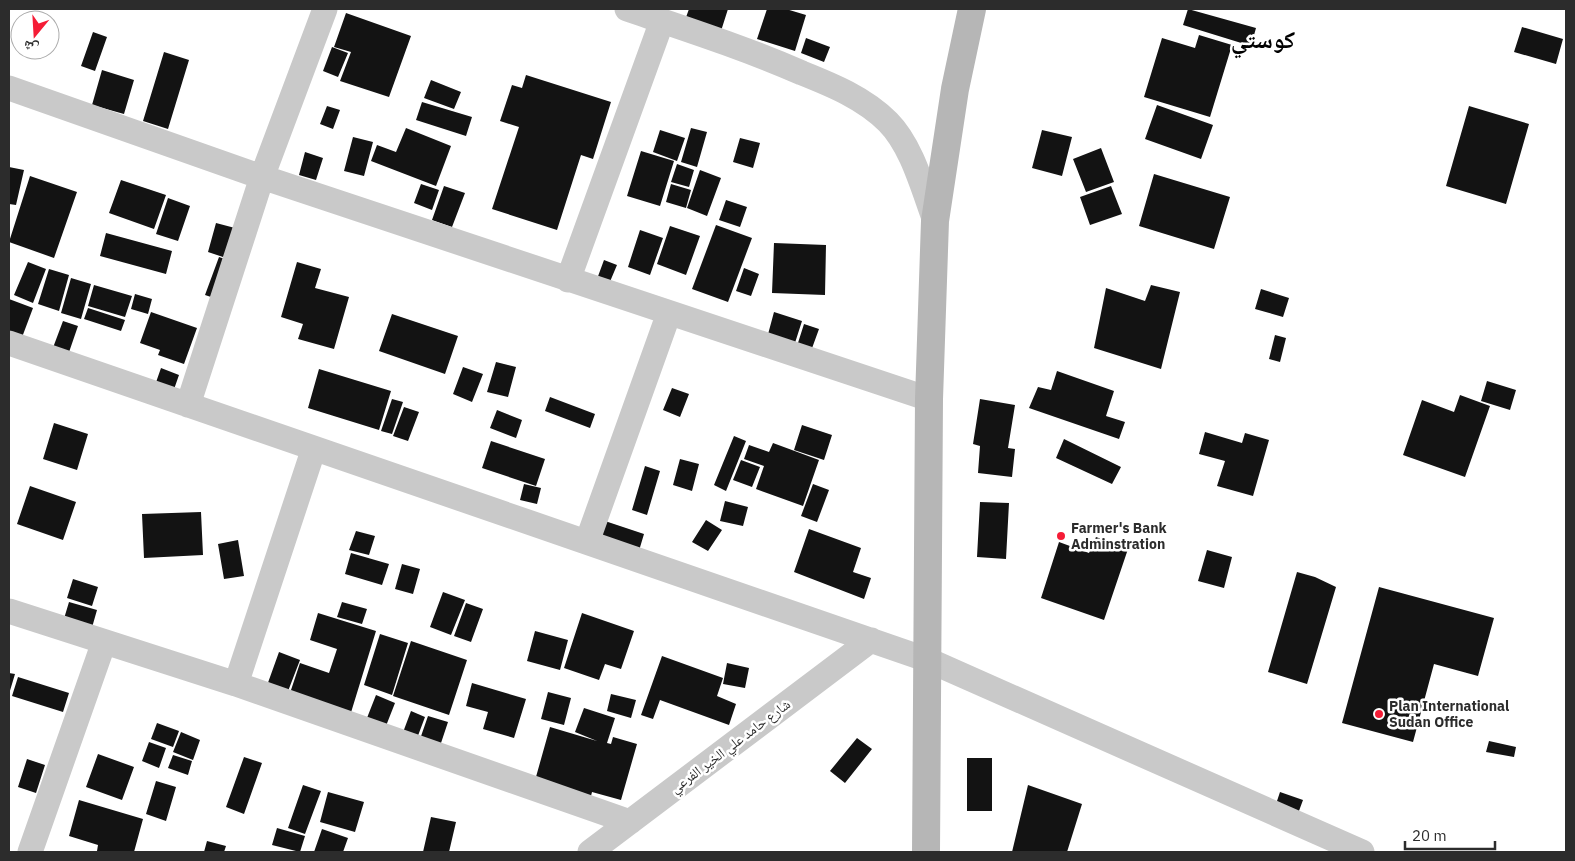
<svg xmlns="http://www.w3.org/2000/svg" width="1575" height="861" font-family="'IBM Plex Sans','Noto Naskh Arabic',sans-serif">
<rect width="100%" height="100%" fill="#fff"/>
<path fill="#131313" d="M 689,9 L 728,9 L 721,31 L 685,20 Z
M 767,9 L 786,9 L 806,15 L 795,51 L 757,39 Z
M 1188,9 L 1256,28 L 1251,46 L 1183,25 Z
M 346,13 L 411,36 L 389,97 L 340,81 L 351,52 L 334,47 Z
M 1522,27 L 1563,39 L 1556,64 L 1514,52 Z
M 93,32 L 107,37 L 95,71 L 81,66 Z
M 1199,35 L 1232,45 L 1210,117 L 1144,97 L 1162,38 L 1195,48 Z
M 806,38 L 830,47 L 824,62 L 801,53 Z
M 332,47 L 348,53 L 338,77 L 323,71 Z
M 164,52 L 189,60 L 168,129 L 143,121 Z
M 102,70 L 134,80 L 124,114 L 92,105 Z
M 526,75 L 611,102 L 593,159 L 581,155 L 557,230 L 492,209 L 519,127 L 500,121 L 512,85 L 522,88 Z
M 431,80 L 461,92 L 454,109 L 424,98 Z
M 422,102 L 472,117 L 466,136 L 416,120 Z
M 1157,105 L 1213,125 L 1201,159 L 1145,139 Z
M 327,106 L 340,110 L 333,129 L 320,124 Z
M 1469,106 L 1529,124 L 1506,204 L 1446,186 Z
M 406,128 L 451,146 L 436,186 L 371,161 L 377,145 L 396,152 Z
M 691,128 L 707,132 L 697,167 L 681,162 Z
M 660,130 L 685,138 L 677,161 L 653,152 Z
M 1042,130 L 1072,137 L 1062,176 L 1032,168 Z
M 353,137 L 373,142 L 364,176 L 344,171 Z
M 740,138 L 760,143 L 753,168 L 733,162 Z
M 1101,148 L 1114,182 L 1086,192 L 1073,159 Z
M 641,151 L 674,161 L 660,206 L 627,196 Z
M 305,152 L 323,158 L 316,180 L 299,175 Z
M 677,164 L 694,170 L 689,187 L 671,182 Z
M 9,167 L 24,170 L 16,205 L 9,204 Z
M 700,170 L 721,178 L 707,216 L 687,208 Z
M 1154,174 L 1230,197 L 1214,249 L 1139,226 Z
M 30,176 L 77,192 L 54,258 L 9,242 Z
M 121,180 L 166,195 L 154,229 L 109,213 Z
M 421,184 L 439,190 L 432,210 L 414,203 Z
M 671,184 L 691,190 L 686,208 L 666,202 Z
M 444,186 L 465,193 L 452,227 L 432,220 Z
M 1111,186 L 1122,214 L 1090,225 L 1080,197 Z
M 168,198 L 190,206 L 178,241 L 156,234 Z
M 726,200 L 747,207 L 740,227 L 719,220 Z
M 216,223 L 235,228 L 226,258 L 208,252 Z
M 716,225 L 752,238 L 728,302 L 692,289 Z
M 670,226 L 700,236 L 686,275 L 657,264 Z
M 640,230 L 663,238 L 650,275 L 628,267 Z
M 106,233 L 172,251 L 166,274 L 100,256 Z
M 774,243 L 826,245 L 825,295 L 772,293 Z
M 219,257 L 234,262 L 220,300 L 205,295 Z
M 604,260 L 617,265 L 609,284 L 597,279 Z
M 28,262 L 46,269 L 33,303 L 14,295 Z
M 297,262 L 321,269 L 315,288 L 349,297 L 334,349 L 298,339 L 303,324 L 281,317 Z
M 744,268 L 759,274 L 751,296 L 736,291 Z
M 49,269 L 69,275 L 59,311 L 38,304 Z
M 71,278 L 91,284 L 81,319 L 61,313 Z
M 94,285 L 132,296 L 125,317 L 88,306 Z
M 1151,285 L 1180,292 L 1161,369 L 1094,348 L 1106,288 L 1145,301 Z
M 1261,289 L 1289,298 L 1283,317 L 1255,309 Z
M 135,294 L 152,299 L 148,314 L 131,309 Z
M 9,299 L 33,308 L 21,340 L 9,336 Z
M 88,308 L 125,320 L 121,331 L 84,319 Z
M 151,312 L 197,328 L 184,364 L 158,355 L 160,350 L 140,343 Z
M 774,312 L 802,321 L 794,346 L 767,338 Z
M 392,314 L 458,336 L 445,374 L 379,351 Z
M 63,321 L 78,326 L 67,358 L 51,353 Z
M 804,324 L 819,329 L 811,351 L 797,346 Z
M 1275,335 L 1286,338 L 1280,362 L 1269,359 Z
M 496,362 L 516,367 L 508,397 L 487,392 Z
M 463,367 L 483,374 L 472,402 L 453,394 Z
M 161,368 L 179,375 L 172,395 L 154,388 Z
M 319,369 L 391,391 L 379,430 L 308,408 Z
M 1057,371 L 1114,391 L 1106,416 L 1125,422 L 1119,439 L 1029,408 L 1038,387 L 1051,390 Z
M 1487,381 L 1516,390 L 1510,410 L 1481,401 Z
M 672,388 L 689,394 L 680,417 L 663,410 Z
M 1460,395 L 1490,406 L 1465,477 L 1403,455 L 1422,400 L 1454,412 Z
M 550,397 L 595,414 L 590,428 L 545,411 Z
M 392,399 L 403,402 L 392,434 L 381,431 Z
M 980,399 L 1015,405 L 1008,448 L 1015,449 L 1012,477 L 978,473 L 980,446 L 973,444 Z
M 404,407 L 419,412 L 408,441 L 393,436 Z
M 497,410 L 522,420 L 516,438 L 490,428 Z
M 54,423 L 88,434 L 77,470 L 43,459 Z
M 802,425 L 832,435 L 824,460 L 794,450 Z
M 1205,432 L 1242,443 L 1245,433 L 1269,440 L 1253,496 L 1217,486 L 1225,461 L 1199,454 Z
M 734,436 L 746,441 L 726,491 L 714,485 Z
M 1064,439 L 1121,467 L 1112,484 L 1056,458 Z
M 491,441 L 545,459 L 536,486 L 482,468 Z
M 773,443 L 819,460 L 803,506 L 756,489 L 764,466 L 744,459 L 749,445 L 769,452 Z
M 680,459 L 699,464 L 692,491 L 673,485 Z
M 741,460 L 760,467 L 752,487 L 733,480 Z
M 645,466 L 660,471 L 647,515 L 632,510 Z
M 524,484 L 541,488 L 537,504 L 520,500 Z
M 813,484 L 829,490 L 817,522 L 801,516 Z
M 30,486 L 76,502 L 63,540 L 17,524 Z
M 725,501 L 748,507 L 743,526 L 720,521 Z
M 980,502 L 1009,503 L 1006,559 L 977,557 Z
M 201,512 L 203,555 L 144,558 L 142,514 Z
M 706,520 L 722,530 L 708,551 L 692,542 Z
M 605,521 L 644,534 L 638,554 L 599,541 Z
M 809,529 L 861,548 L 853,572 L 871,578 L 864,599 L 794,572 Z
M 356,531 L 375,536 L 369,555 L 349,550 Z
M 1096,537 L 1128,549 L 1104,620 L 1041,598 L 1059,542 L 1089,553 Z
M 238,540 L 244,576 L 224,579 L 218,544 Z
M 1207,550 L 1232,557 L 1224,588 L 1198,581 Z
M 351,553 L 389,564 L 382,585 L 345,574 Z
M 402,564 L 420,569 L 413,594 L 395,589 Z
M 1297,572 L 1315,577 L 1336,587 L 1307,684 L 1268,672 Z
M 73,579 L 98,587 L 92,606 L 67,598 Z
M 1379,587 L 1494,618 L 1478,676 L 1434,664 L 1413,742 L 1342,723 Z
M 443,592 L 465,600 L 451,635 L 430,627 Z
M 69,602 L 97,610 L 91,631 L 63,622 Z
M 342,602 L 367,609 L 362,624 L 337,617 Z
M 466,603 L 483,609 L 471,642 L 454,636 Z
M 318,613 L 376,631 L 349,719 L 288,699 L 300,663 L 329,673 L 337,649 L 310,640 Z
M 582,613 L 634,631 L 621,669 L 605,664 L 599,680 L 564,668 Z
M 535,631 L 568,640 L 560,670 L 527,661 Z
M 380,634 L 408,643 L 392,695 L 364,685 Z
M 411,641 L 467,660 L 449,715 L 393,696 Z
M 279,652 L 300,660 L 285,699 L 265,691 Z
M 662,656 L 723,678 L 717,696 L 736,704 L 729,725 L 660,700 L 653,719 L 641,715 Z
M 727,663 L 749,668 L 745,688 L 723,684 Z
M 9,673 L 15,674 L 9,694 Z
M 18,677 L 69,693 L 63,712 L 12,696 Z
M 472,683 L 526,699 L 514,738 L 483,729 L 488,712 L 466,706 Z
M 548,692 L 571,698 L 564,725 L 541,719 Z
M 611,694 L 636,700 L 631,718 L 607,711 Z
M 376,695 L 395,703 L 384,731 L 365,723 Z
M 584,708 L 615,718 L 607,743 L 611,744 L 613,737 L 637,744 L 621,800 L 592,792 L 590,800 L 534,784 L 550,727 L 597,741 L 575,732 Z
M 411,711 L 425,717 L 416,741 L 402,735 Z
M 428,716 L 448,722 L 439,749 L 419,742 Z
M 157,723 L 179,731 L 173,747 L 151,739 Z
M 181,732 L 200,740 L 193,760 L 173,752 Z
M 857,738 L 872,749 L 845,783 L 830,771 Z
M 1489,741 L 1516,747 L 1514,757 L 1486,752 Z
M 149,742 L 166,748 L 159,768 L 142,761 Z
M 98,754 L 134,767 L 122,800 L 86,787 Z
M 173,755 L 192,761 L 188,775 L 168,768 Z
M 244,757 L 262,763 L 244,814 L 226,807 Z
M 967,758 L 992,758 L 992,811 L 967,811 Z
M 27,759 L 45,765 L 36,793 L 18,787 Z
M 156,781 L 176,787 L 166,821 L 146,814 Z
M 303,785 L 321,791 L 305,834 L 288,828 Z
M 1028,785 L 1082,804 L 1067,852 L 1012,852 Z
M 328,792 L 364,802 L 355,832 L 320,822 Z
M 1280,792 L 1303,800 L 1296,819 L 1274,810 Z
M 79,800 L 143,819 L 134,852 L 99,852 L 97,851 L 98,845 L 69,836 Z
M 431,817 L 456,822 L 449,852 L 423,852 Z
M 277,828 L 305,836 L 300,852 L 272,845 Z
M 322,829 L 348,838 L 343,852 L 314,852 Z
M 207,841 L 226,846 L 224,852 L 204,852 Z"/>
<g fill="none" stroke-linecap="round" stroke-linejoin="round">
<path stroke="#c9c9c9" stroke-width="25" d="M 627,9 C 686,29 745,48 802,73 C 832,85 864,98 888,122 C 912,146 923,189 935,221
M 9,88 L 262,177 L 929,399
M 568,280 L 662,21
M 9,343 L 928,660 L 1362,852
M 188,405 L 262,177 L 325,9
M 587,542 L 669,313
M 9,611 L 236,684 L 630,822
M 236,684 L 314,448
M 30,852 L 104,642
M 590,852 L 871,640"/>
<path stroke="#b6b6b6" stroke-width="28" d="M 926,852 L 929,399 L 935,221 L 955,89 L 972,9"/>
</g>
<g fill="#f51c36" stroke="#fff" stroke-width="2">
<circle cx="1061" cy="536" r="5"/>
<circle cx="1379" cy="714" r="5"/>
</g>
<g text-anchor="middle" dominant-baseline="central" stroke-width="5" stroke-linejoin="round" paint-order="stroke">
<g font-size="14" font-weight="bold" fill="#2c2c2c" stroke="#fff" text-anchor="start">
<text x="1071" y="528">Farmer's Bank<tspan x="1071" dy="16">Adminstration</tspan></text>
<text x="1389" y="706">Plan International<tspan x="1389" dy="16">Sudan Office</tspan></text>
</g>
<g font-size="14" fill="#2c2c2c" stroke="#fff">
<text transform="translate(730 746) rotate(-37)">شارع حامد علي الخير الفرعي</text>
</g>
<g font-size="24" font-weight="bold" fill="#000" stroke="#fff">
<text x="1263" y="39">كوستي</text>
</g>
</g>
<rect width="1575" height="861" fill="none" stroke="#2c2c2c" stroke-width="20"/>
<g transform="translate(35 35) rotate(198)"><circle r="24" fill="#ffffff" stroke="#ababab"/>
<path d="M0-4L9 19L0 12L-9 19Z" fill="#f51c36"/>
<text y="-8" font-size="14" font-weight="bold" text-anchor="middle" fill="#2c2c2c">ش</text>
</g>
<path d="M1405 841v8h90v-8" fill="none" stroke="#2c2c2c" stroke-width="2.5"/>
<text x="1412" y="841" font-size="15" fill="#2c2c2c" stroke="#ffffff" stroke-width="4" paint-order="stroke">20 m</text>
</svg>
